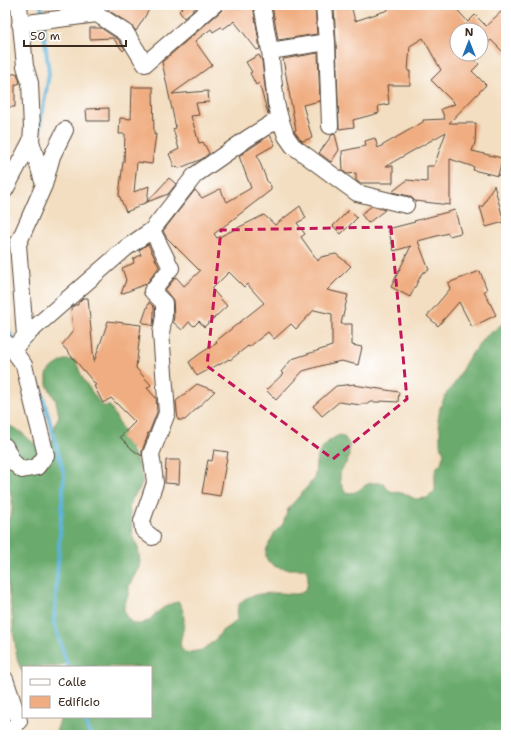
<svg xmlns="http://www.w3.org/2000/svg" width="511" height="740" font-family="'Shantell Sans',sans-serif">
<rect width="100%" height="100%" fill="#fff"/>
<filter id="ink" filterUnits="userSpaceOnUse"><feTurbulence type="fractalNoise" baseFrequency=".025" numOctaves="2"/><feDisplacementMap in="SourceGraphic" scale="8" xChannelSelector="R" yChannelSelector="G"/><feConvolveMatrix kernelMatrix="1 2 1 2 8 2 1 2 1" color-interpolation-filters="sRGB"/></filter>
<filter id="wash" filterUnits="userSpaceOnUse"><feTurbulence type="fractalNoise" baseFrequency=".012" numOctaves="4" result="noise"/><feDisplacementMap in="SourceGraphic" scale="16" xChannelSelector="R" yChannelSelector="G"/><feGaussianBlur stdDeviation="0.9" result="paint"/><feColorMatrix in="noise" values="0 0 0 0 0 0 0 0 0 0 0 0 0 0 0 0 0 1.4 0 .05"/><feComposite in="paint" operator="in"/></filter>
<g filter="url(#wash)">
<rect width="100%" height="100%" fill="#f3dec1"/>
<path fill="#6bab6d" stroke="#536a46" d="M 506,321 L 506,735 L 55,735 L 61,717 L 151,717 L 151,667 L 72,667 L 66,663 L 58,667 L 23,667 L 23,673 L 18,662 L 16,652 L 15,642 L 13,632 L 13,622 L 5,565 L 5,521 C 7,519 9,518 10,516 C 15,508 11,488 5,481 L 5,425 C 22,428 25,439 40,447 L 50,444 L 54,435 L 55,424 L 59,416 L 56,401 L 47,385 L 47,374 L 50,369 L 64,360 L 75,360 L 83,379 L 102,406 L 110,406 L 129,442 L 132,452 L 137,461 L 142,478 L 142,483 L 140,488 L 131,501 L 129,507 L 132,526 L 132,535 L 138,547 L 140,562 L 139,567 L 129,586 L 129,592 L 124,607 L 124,611 L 126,616 L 131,622 L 136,624 L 141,624 L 150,620 L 153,616 L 163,608 L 173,603 L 179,602 C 184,610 185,620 183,630 C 181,640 177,646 186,653 L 202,650 L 213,642 L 223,630 L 228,627 L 237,620 C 237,616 237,611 238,607 C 243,593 268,593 281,593 C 287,593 297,596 303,592 C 306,589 308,584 308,581 C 308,576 308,572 305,569 L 286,569 L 276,567 L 268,561 L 266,557 L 266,552 L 267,548 L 275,532 L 283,524 L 288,509 L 314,479 C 316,474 315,469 316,463 C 318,450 327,440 340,435 L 345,438 L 349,444 L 349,454 L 348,460 L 340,472 L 340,482 L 345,492 C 360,496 361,484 372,483 C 375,483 379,483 382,483 L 390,491 L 406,494 L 415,499 L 427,498 L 435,491 L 435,472 L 437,467 L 441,463 L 444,453 L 440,444 L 440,430 L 438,420 L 440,408 L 446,394 L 455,383 L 466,362 L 479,344 L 484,338 Z"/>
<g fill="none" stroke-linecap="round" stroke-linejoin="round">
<path stroke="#5cb2d8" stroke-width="4" d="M 41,5 L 43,17
M 39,132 L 49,74 L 43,24
M 5,202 L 10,194
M 5,324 L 15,343
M 34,377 L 41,390 L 64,474 L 54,623 L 68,667
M 84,717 L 90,735"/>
</g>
<g id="blocks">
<path fill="#f0ad81" d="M 112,5 L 152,5 L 136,31 L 131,25 L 108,10 Z
M 185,5 L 199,5 L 184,18 L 179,11 Z
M 223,5 L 253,5 L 260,49 L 257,50 L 234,21 L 230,25 L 230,24 L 223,29 L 221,27 L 213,32 L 211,29 L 195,41 L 212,65 L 172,94 L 208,91 L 209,102 L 196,103 L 199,115 L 191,116 L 199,143 L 203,142 L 209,153 L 202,159 L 180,168 L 173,167 L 173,163 L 169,154 L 179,149 L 173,129 L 176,128 L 162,62 L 220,12 L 223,9 Z
M 272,5 L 315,5 L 317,34 L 278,40 Z
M 348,5 L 351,5 L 355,21 L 388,10 L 387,5 L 453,5 L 468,22 L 475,15 L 486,26 L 506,7 L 506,55 L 491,40 L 481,49 L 481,30 L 457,30 L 457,54 L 468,54 L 479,64 L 472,71 L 486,85 L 449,123 L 476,123 L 475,143 L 472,151 L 502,158 L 498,176 L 473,170 L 474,167 L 450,159 L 450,205 L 415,201 L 412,198 L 409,196 L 392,192 L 407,180 L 427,182 L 427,166 L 434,166 L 446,132 L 386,166 L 393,166 L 393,183 L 359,183 L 356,180 L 356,173 L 347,174 L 343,171 L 342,151 L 366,146 L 365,141 L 375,138 L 378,148 L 423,122 L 423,120 L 445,119 L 441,109 L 455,104 L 431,80 L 441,70 L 423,38 L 410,46 L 408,71 L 410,71 L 410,85 L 387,85 L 389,104 L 378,106 L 379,113 L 353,120 L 354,127 L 339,129 L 339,126 L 336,42 L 334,8 Z
M 90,28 L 101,28 L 119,40 L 125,49 L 123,51 L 113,38 L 90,39 Z
M 318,53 L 320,101 L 303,105 L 312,138 L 302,141 L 300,139 L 294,131 L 296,130 L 283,59 Z
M 259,55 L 262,61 L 267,104 L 269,114 L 268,114 L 259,83 L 256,85 L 250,73 L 252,72 L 246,62 Z
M 17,73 L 20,83 L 15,85 L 15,107 L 5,107 L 5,76 Z
M 132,87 L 153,87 L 154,135 L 156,134 L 152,164 L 137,162 L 134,192 L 149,186 L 147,202 L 169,178 L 176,184 L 168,194 L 137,206 L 138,207 L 126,212 L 119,195 L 123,162 L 124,162 L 125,134 L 119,134 L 120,118 L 131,119 Z
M 109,108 L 109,121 L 87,121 L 86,109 Z
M 335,134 L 339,150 L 331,162 L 319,153 L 332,135 Z
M 270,135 L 275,145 L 257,155 L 267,181 L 271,186 L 271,190 L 214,234 L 217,238 L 264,215 L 275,225 L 300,206 L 306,218 L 297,223 L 305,234 L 301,237 L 318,261 L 321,257 L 336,254 L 351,266 L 327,290 L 348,295 L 341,324 L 352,324 L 352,345 L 362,347 L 358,365 L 341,361 L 324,365 L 303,371 L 276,400 L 266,390 L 283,374 L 281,372 L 292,359 L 332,346 L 332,314 L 314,310 L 296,329 L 291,324 L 274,339 L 268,332 L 249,347 L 248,346 L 230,360 L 229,359 L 219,365 L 219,364 L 197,376 L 189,362 L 201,353 L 217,343 L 216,341 L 264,303 L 247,284 L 244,287 L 229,272 L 212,289 L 227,306 L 204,327 L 199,321 L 194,326 L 189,322 L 182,330 L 173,322 L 174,316 L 173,300 L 165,290 L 176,277 L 184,286 L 200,271 L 167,238 L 163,231 L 195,190 L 202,198 L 220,189 L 227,202 L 251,188 L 239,156 Z
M 494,185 L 504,222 L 486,227 L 480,207 L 483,206 Z
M 372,206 L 385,210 L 368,223 L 361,214 Z
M 349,210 L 357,218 L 341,234 L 333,226 Z
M 455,210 L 461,233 L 449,236 L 448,233 L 418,241 L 429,270 L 422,273 L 410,297 L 391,287 L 411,246 L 394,251 L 388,229 L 415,222 L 414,221 Z
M 148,244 L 159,267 L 146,284 L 121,294 L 126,280 L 122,268 L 134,263 L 133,259 L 141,255 L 139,250 Z
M 480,271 L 487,290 L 484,291 L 496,315 L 472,327 L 459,302 L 438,326 L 427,316 L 450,289 L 448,283 Z
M 83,298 L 88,298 L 94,362 L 108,321 L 141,325 L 136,368 L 151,385 L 147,388 L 156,398 L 157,412 L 149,433 L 147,434 L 148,435 L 142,451 L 142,456 L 133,450 L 120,437 L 135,422 L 111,398 L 103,403 L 94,386 L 96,385 L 62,345 L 73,331 L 71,308 L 75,305 L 78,305 L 78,303 Z
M 149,302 L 154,307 L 154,315 L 153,326 L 142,322 Z
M 197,384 L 215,391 L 185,420 L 178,420 L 176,401 Z
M 355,384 L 354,385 L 399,392 L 398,402 L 380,401 L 380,402 L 369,402 L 369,404 L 361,404 L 361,405 L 339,402 L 322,416 L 313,406 L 336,386 Z
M 214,450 L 228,452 L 220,496 L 202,493 L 208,460 L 212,461 Z
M 166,460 L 180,460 L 179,484 L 165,483 Z"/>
</g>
</g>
<g filter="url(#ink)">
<use href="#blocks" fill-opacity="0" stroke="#574536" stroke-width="1"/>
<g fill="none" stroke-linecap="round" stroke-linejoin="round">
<defs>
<path id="minor" d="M 262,5 L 270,51 L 276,103 L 280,118 L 286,136 L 293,146 L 357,193 L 406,205
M 324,5 L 327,42 L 330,126
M 20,24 L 97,14 L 126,33 L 145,64 L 214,5
M 270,51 L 327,42
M 31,141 L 44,185
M 5,190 L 31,141 L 32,128 L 30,83 L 25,66 L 19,5
M 152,230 L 171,268 L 152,291 L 164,303 L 164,316 L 161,333 L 167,413 L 151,454 L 154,474 L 155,483 L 142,521 L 143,530 L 152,537
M 25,336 L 18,244 L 44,185 L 52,156 L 65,130
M 5,342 L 13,350 L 24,365 L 33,404 L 46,455 L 37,467 L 22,470 L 13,462 L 5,446
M 13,350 L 25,336 L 126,248 L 152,230 L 195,175 L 248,138 L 280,118
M 5,679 L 19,721 L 10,731 L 5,731"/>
</defs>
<use href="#minor" stroke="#574536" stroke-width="18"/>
<use href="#minor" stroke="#fff" stroke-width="16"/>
</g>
</g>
<path fill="none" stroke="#c2185b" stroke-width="3" stroke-dasharray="8 5" stroke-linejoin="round" d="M 391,227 L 407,399 L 333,459 L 207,366 L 221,230 Z"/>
<rect width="511" height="740" fill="none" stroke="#fff" stroke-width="20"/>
<rect x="22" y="666" width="130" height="52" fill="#ffffff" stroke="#b1aaa5"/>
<rect x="30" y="679" width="20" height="6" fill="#ffffff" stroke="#b1aaa5"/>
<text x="58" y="686" font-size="12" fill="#3b2a1e">Calle</text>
<rect x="30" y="696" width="20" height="12" fill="#f0ad81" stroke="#b1aaa5"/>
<text x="58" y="706" font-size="12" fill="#3b2a1e">Edificio</text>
<g transform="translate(469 42)"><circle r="19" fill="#ffffff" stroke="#b1aaa5"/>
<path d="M0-3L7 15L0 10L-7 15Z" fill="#1f6fb2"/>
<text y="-6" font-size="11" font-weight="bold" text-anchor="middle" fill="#3b2a1e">N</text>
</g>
<path d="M24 40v6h102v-6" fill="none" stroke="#3b2a1e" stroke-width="2"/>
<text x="30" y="40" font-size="12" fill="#3b2a1e" stroke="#ffffff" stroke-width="3" paint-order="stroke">50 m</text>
</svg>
